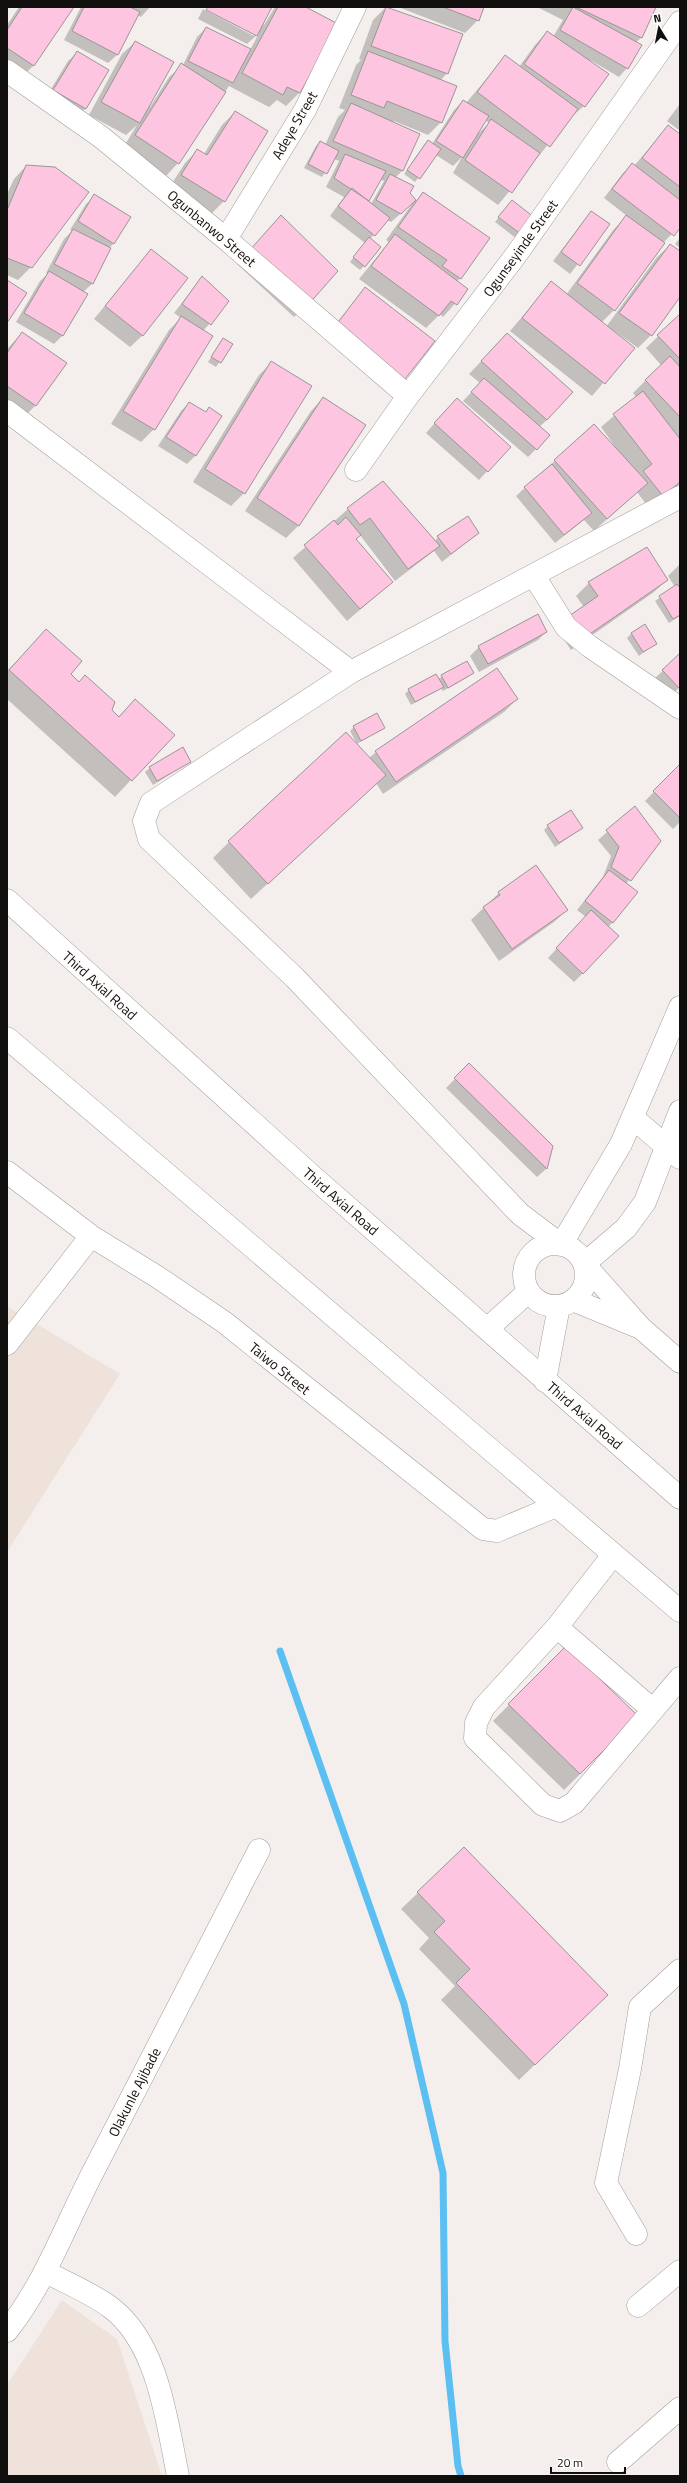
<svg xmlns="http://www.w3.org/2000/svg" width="687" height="2483" font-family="'Titillium Web',sans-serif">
<rect width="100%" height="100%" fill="#f4efed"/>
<path fill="#eee2db" d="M 7,1306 L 120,1374 L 7,1552 Z
M 62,2300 L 117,2339 L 162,2476 L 7,2476 L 7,2385 Z"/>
<path fill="#0003" fill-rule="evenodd" d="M 19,7 L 73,7 L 33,66 L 21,78 L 7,69 L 7,25 Z
M 81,7 L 150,7 L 141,17 L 138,15 L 117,55 L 108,63 L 64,40 Z
M 205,7 L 271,7 L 262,24 L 264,25 L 275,7 L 304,7 L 336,25 L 299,93 L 286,106 L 277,100 L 269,107 L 229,86 L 178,163 L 166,176 L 123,148 L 137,125 L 126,135 L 89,115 L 122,54 L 135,42 L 150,107 L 169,77 L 183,65 L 197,37 L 206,28 L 250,50 L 259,33 L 247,44 L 198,19 L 203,9 L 254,36 L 254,34 Z
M 386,7 L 447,73 L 441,80 L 441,122 L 428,135 L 394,121 L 393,123 L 419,134 L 402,171 L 396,177 L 416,201 L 423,194 L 489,239 L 457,282 L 467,290 L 443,317 L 440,314 L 426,328 L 359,279 L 389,242 L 386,240 L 412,204 L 391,222 L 387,220 L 370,239 L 364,266 L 360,270 L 350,262 L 365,243 L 330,216 L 344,197 L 326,187 L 339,161 L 334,159 L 322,177 L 304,168 L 316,146 L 320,142 L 325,145 L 338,117 L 345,110 L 339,108 L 356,65 L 361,60 L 359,59 L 373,20 ZM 380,179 L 384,181 L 371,204 L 368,202 Z
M 398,7 L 483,7 L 478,20 L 465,33 Z
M 537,7 L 655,7 L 641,38 L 635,43 L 627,68 L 619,77 L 590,60 L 584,106 L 570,118 L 498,205 L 453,173 L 462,157 L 453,166 L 436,155 L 415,182 L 404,174 L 424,145 L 428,141 L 432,144 L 454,110 L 463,101 L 466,103 L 505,57 L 519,67 L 535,45 L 547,32 L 553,37 L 563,20 ZM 485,120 L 489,123 L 479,133 L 478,132 Z
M 77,53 L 107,71 L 85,109 L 76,117 L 45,99 L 68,61 Z
M 680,104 L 680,131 L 667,121 Z
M 235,112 L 224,201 L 211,214 L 169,188 L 185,163 L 198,150 L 204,154 L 222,125 Z
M 668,126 L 680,135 L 680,226 L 663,243 L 614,310 L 601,323 L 606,327 L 657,257 L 670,245 L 680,252 L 680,296 L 651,335 L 638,348 L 610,328 L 633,348 L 592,396 L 510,331 L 551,283 L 566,295 L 614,229 L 627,216 L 604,198 L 623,173 L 632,165 L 634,166 Z
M 26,166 L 31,267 L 18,280 L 7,275 L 7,194 L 14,179 Z
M 95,196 L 114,243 L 109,248 L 92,284 L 83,292 L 87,294 L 62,336 L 54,344 L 16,322 L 40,281 L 48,274 L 46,273 L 64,239 L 72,231 L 70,230 L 86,204 Z
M 508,206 L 534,218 L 517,239 L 495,222 Z
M 591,212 L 609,224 L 570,274 L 553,261 Z
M 281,217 L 307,304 L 294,317 L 237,264 Z
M 680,238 L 680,248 L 675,244 Z
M 151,250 L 143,335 L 130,347 L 94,319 Z
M 202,277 L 228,302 L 203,331 L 212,336 L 154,429 L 141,442 L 111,424 L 169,330 L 181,318 L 174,313 Z
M 365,289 L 392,391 L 324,338 Z
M 680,315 L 680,484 L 649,508 L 637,492 L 594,531 L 584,520 L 555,543 L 516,496 L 594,425 L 616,448 L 601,427 L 636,397 L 633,393 L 661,365 L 646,348 Z
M 22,333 L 35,406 L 23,418 L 7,407 L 7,349 Z
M 507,334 L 547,420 L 539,427 L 536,449 L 528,457 L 463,401 L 480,383 L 469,374 Z
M 223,339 L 232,344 L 216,367 L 208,362 Z
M 271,363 L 244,493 L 231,506 L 193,482 L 259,375 Z
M 323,398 L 299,525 L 286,538 L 245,511 L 311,411 Z
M 189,403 L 205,413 L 209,408 L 221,416 L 195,456 L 187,464 L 158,446 L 181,411 Z
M 448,408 L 509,447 L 479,480 L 426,433 Z
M 383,482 L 435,541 L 438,537 L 478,533 L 442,562 L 434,551 L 395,581 L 360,535 L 355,540 L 392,582 L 347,621 L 293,558 L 348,509 Z
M 680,564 L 680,616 L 669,623 L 655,601 L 675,587 L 668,576 Z
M 667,580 L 654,592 L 571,650 L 557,629 L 584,607 L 576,596 L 589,583 Z
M 46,631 L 69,674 L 118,717 L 135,701 L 173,735 L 115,797 L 7,699 L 7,671 Z
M 546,632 L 538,640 L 479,672 L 470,656 L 479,647 Z
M 631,634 L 656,643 L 639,656 L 627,638 Z
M 680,655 L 680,687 L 670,696 L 654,679 Z
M 467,662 L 472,673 L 468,677 L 443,691 L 441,688 L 411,705 L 405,694 L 409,690 L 438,679 Z
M 517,699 L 504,712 L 383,794 L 376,783 L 251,899 L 213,858 L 229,842 L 369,758 L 376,752 Z
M 354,727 L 384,727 L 357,744 L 350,731 Z
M 190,762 L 153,785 L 145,772 L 150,768 Z
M 679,766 L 680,822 L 673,829 L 645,801 Z
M 635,808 L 659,841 L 626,884 L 613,922 L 608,927 L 583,973 L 574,982 L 548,958 L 586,917 L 577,910 L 603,877 L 611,856 L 598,840 Z
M 548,826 L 582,828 L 555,847 L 544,830 Z
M 499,893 L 567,910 L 554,922 L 499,961 L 471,920 Z
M 469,1065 L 552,1147 L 546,1169 L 537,1177 L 446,1088 Z
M 566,1647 L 580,1774 L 564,1790 L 493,1721 Z
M 464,1849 L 590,2011 L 519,2080 L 441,2000 L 455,1986 L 419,1949 L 429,1938 L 401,1909 Z"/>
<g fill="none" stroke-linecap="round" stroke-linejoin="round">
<path stroke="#5bbff2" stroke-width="7" d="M 280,1651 L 404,2004 L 443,2173 L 445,2341 L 458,2466 L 461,2476"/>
</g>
<path fill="#fdc5df" stroke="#9a9697" d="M 22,7 L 74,7 L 34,66 L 7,48 L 7,30 Z
M 84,7 L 130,7 L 140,12 L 118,55 L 72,31 Z
M 208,7 L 272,7 L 257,36 L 206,10 Z
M 278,7 L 306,7 L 338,24 L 300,93 L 287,87 L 283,95 L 242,73 Z
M 386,7 L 463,34 L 448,74 L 371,46 Z
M 443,7 L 484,7 L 479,21 Z
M 573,7 L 642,45 L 628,69 L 560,30 Z
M 576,7 L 656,7 L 642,38 Z
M 206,27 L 251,49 L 233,83 L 188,61 Z
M 547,31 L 609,74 L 585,107 L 524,64 Z
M 135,41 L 174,62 L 140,123 L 101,102 Z
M 77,51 L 109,70 L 86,109 L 53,90 Z
M 368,51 L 457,86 L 442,123 L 387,101 L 384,108 L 351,95 Z
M 505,55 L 578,109 L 550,147 L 477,92 Z
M 181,63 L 226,92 L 179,164 L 135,135 Z
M 463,100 L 489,116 L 463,158 L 436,141 Z
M 351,103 L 420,134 L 403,171 L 333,141 Z
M 235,111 L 268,131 L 225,202 L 181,175 L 197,149 L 207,155 Z
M 491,119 L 540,153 L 512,193 L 465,160 Z
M 668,125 L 680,134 L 680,187 L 642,158 Z
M 428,140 L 441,149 L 420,179 L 407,170 Z
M 320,141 L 339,151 L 327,174 L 308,164 Z
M 345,154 L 386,171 L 369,201 L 334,178 Z
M 632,163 L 680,200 L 680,228 L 674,236 L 612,189 Z
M 26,165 L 55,167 L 89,192 L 32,268 L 7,258 L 7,210 Z
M 390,174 L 414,186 L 410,193 L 416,200 L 401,214 L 376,200 Z
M 352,188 L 390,218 L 375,236 L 338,206 Z
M 423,192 L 490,238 L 461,279 L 442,266 L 447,260 L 398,227 Z
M 94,194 L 131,217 L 114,244 L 78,221 Z
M 512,200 L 535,218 L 522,235 L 498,217 Z
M 591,211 L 610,224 L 580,266 L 561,252 Z
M 281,215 L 338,271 L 308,305 L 249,251 Z
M 626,215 L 665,243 L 615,311 L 577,283 Z
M 73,229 L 111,248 L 93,284 L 54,264 Z
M 395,234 L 468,289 L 457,305 L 451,301 L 439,316 L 371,266 Z
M 369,237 L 381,247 L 365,267 L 353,257 Z
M 670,244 L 680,251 L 680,297 L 652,336 L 619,313 Z
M 151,249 L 188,278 L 143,336 L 105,306 Z
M 49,271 L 88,294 L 63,336 L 24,313 Z
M 202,276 L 229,301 L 211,325 L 182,304 Z
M 7,280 L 27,293 L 7,323 Z
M 551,281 L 635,348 L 605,384 L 522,318 Z
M 365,287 L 435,341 L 405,379 L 336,325 Z
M 680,314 L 680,359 L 657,335 Z
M 181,316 L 213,336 L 155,430 L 123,411 Z
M 22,332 L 67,363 L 36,406 L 7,386 L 7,353 Z
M 507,333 L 573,392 L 547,420 L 481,361 Z
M 223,338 L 233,344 L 221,363 L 211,357 Z
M 670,356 L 680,367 L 680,417 L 645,380 Z
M 271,361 L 312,386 L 245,494 L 205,469 Z
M 484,378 L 550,435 L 537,450 L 471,392 Z
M 643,391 L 680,439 L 680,482 L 663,496 L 643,471 L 652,464 L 613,414 Z
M 323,397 L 366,425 L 299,526 L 257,498 Z
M 457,398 L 511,447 L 488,472 L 434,423 Z
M 189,402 L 206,412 L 209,407 L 222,416 L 196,456 L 166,437 Z
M 594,424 L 648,483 L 607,519 L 554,460 Z
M 552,464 L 592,513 L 564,535 L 524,487 Z
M 383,481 L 440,546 L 408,569 L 370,518 L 360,525 L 347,508 Z
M 468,516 L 479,533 L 451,554 L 437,536 Z
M 346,517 L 361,535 L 356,539 L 393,582 L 360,609 L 304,545 L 334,520 L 338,525 Z
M 647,547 L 668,580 L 584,638 L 569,616 L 598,596 L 588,582 Z
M 677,584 L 680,588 L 680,615 L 673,619 L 659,596 Z
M 538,614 L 547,632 L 488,664 L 478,646 Z
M 645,624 L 657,644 L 643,652 L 631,633 Z
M 46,629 L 82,661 L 71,674 L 79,682 L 85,675 L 115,702 L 112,710 L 119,717 L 135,699 L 175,735 L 132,781 L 9,670 Z
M 680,653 L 680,687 L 679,688 L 662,670 Z
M 467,661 L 474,673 L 448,688 L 441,675 Z
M 497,668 L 518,699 L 396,782 L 375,751 Z
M 436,674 L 444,687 L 415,702 L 408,689 Z
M 377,713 L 385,728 L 361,741 L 353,726 Z
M 346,732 L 386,775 L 268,884 L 228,841 Z
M 183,747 L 191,762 L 157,781 L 149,767 Z
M 679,765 L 680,766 L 680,818 L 653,791 Z
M 635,806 L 661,841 L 631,881 L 611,867 L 619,847 L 606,830 Z
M 571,810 L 583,828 L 559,843 L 547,825 Z
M 536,865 L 568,910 L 512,949 L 483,907 L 500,895 L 498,892 Z
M 609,870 L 638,892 L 613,923 L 585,901 Z
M 591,910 L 619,936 L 583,974 L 556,948 Z
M 469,1063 L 553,1146 L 547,1169 L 454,1078 Z
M 566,1646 L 638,1716 L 580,1774 L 508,1704 Z
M 464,1847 L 608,1995 L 535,2065 L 456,1983 L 470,1969 L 434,1932 L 445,1921 L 417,1892 Z"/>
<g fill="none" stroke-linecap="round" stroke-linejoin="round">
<defs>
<path id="minor" d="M 7,71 L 101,137 L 226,239 L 408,396
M 226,239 L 305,110 L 355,7
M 7,411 L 351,672
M 356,470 L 408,396 L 516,255 L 680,22
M 680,497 L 351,672 L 151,803 L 144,821 L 149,839 L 295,978 L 520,1214 L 561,1245 L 621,1144 L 680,1007
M 534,576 L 566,627 L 589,646 L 680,708
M 680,1111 L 645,1202 L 626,1228 L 584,1264 L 641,1328 L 680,1362
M 633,1118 L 680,1158
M 7,1172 L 91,1236 L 156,1276 L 224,1322 L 483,1529 L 497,1531 L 556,1506
M524 1275a31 31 0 1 1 62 0a31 31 0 1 1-62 0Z
M 573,1300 L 636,1326
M 487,1329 L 528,1292
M 7,1344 L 91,1236
M 545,1381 L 559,1306
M 613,1555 L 557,1627 L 484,1707 L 476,1723 L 475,1738 L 543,1805 L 560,1811 L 574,1803 L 680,1678
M 557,1627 L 653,1710
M 636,2234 L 606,2183 L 630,2069 L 640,2007 L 680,1970
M 46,2272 C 67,2283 91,2293 110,2307 C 158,2342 167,2422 178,2476
M 638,2306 L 680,2271
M 7,2331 C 45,2283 65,2226 93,2172 C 148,2065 204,1958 259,1850
M 618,2462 L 680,2408"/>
<path id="highway" d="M 7,900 L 311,1175 L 680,1498
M 7,1038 L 680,1611"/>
</defs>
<use href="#minor" stroke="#a19d9b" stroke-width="23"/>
<use href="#highway" stroke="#a19d9b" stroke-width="23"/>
<use href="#minor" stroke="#fff" stroke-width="22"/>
<use href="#highway" stroke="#fff" stroke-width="22"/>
</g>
<g text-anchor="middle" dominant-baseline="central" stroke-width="3.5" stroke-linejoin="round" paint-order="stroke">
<g font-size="14" fill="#110f0e" stroke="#fffdfc">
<text transform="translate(294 125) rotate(-60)">Adeye Street</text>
<text transform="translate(212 228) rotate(40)">Ogunbanwo Street</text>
<text transform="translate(520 248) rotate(-54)">Ogunseyinde Street</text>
<text transform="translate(100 985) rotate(42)">Third Axial Road</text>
<text transform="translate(341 1201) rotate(41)">Third Axial Road</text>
<text transform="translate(280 1368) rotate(39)">Taiwo Street</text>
<text transform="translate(585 1415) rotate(41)">Third Axial Road</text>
<text transform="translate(134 2092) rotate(-63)">Olakunle Ajibade</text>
</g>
</g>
<rect width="687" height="2483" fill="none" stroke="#110f0e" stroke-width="16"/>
<g transform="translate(659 28) rotate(350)" stroke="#fffdfc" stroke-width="3" paint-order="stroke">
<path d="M0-3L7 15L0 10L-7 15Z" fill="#110f0e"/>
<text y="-6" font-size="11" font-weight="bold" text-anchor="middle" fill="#110f0e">N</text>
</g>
<path d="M551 2467v6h74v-6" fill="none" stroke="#110f0e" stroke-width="2"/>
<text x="557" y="2467" font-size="12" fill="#110f0e" stroke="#fffdfc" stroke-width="3" paint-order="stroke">20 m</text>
</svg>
